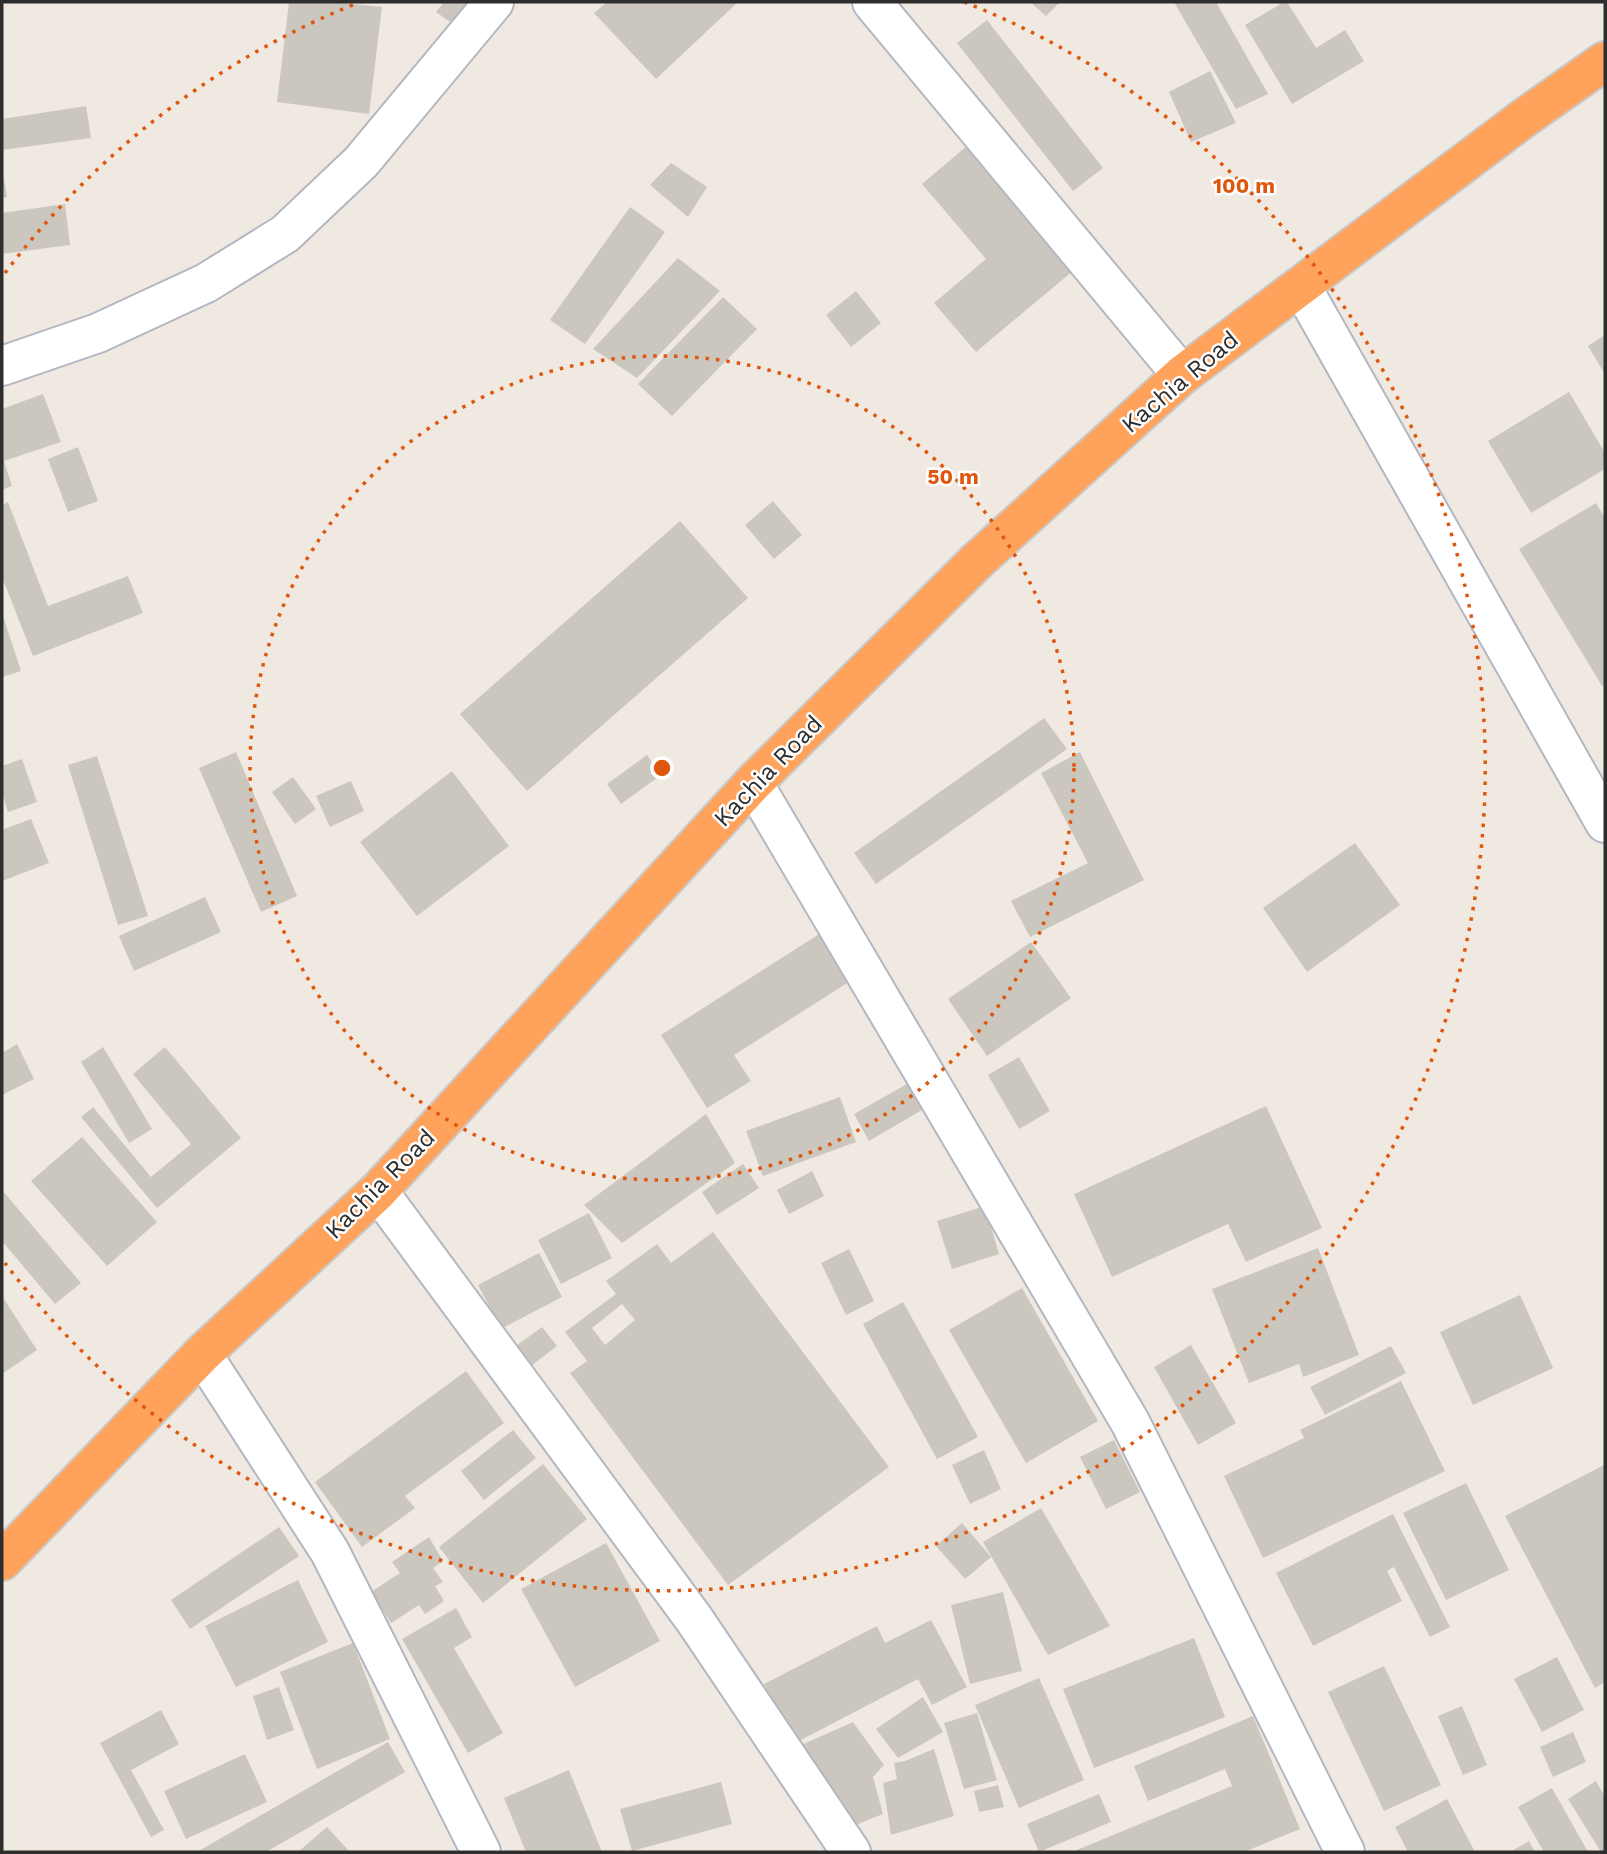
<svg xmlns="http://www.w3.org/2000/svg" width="1607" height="1854" font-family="'Work Sans',sans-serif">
<rect width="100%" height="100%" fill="#efe9e1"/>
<path fill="#cbc7bf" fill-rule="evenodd" d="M 289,2 L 333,2 L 382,7 L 369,114 L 277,102 Z
M 444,2 L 469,2 L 453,24 L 436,12 Z
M 607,2 L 738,2 L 656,79 L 594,13 Z
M 1030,2 L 1060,2 L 1046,16 Z
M 1174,2 L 1216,2 L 1268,94 L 1236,109 Z
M 1284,2 L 1287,2 L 1316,48 L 1345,30 L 1364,61 L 1292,104 L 1245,25 Z
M 987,20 L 1103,168 L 1073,191 L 957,43 Z
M 1210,71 L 1236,123 L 1191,142 L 1169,92 Z
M 86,106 L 91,138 L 2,150 L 2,119 Z
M 968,145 L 1074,270 L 976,352 L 934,303 L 986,259 L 922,184 Z
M 671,163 L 707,187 L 688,217 L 650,185 Z
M 3,172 L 7,197 L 2,198 L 2,173 Z
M 65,204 L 70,245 L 2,254 L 2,213 Z
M 630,207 L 665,232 L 585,344 L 550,320 Z
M 678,258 L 720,291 L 637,378 L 593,349 Z
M 856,291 L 881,323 L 851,347 L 826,315 Z
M 723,297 L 757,329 L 672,416 L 638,384 Z
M 1605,335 L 1605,374 L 1588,346 Z
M 1569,392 L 1605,453 L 1605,469 L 1531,513 L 1488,441 Z
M 43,394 L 61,442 L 4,461 L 12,486 L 2,490 L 2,409 Z
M 78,447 L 98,501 L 68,512 L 48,459 Z
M 773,501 L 802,535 L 774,559 L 745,525 Z
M 8,502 L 48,606 L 128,576 L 143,613 L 33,656 L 2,577 L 2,505 Z
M 1596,503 L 1605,518 L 1605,683 L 1602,686 L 1519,549 Z
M 680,521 L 748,598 L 527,791 L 460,714 Z
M 2,613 L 21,671 L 2,677 Z
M 1044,718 L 1067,749 L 876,884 L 854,853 Z
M 236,752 L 297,896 L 261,912 L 199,768 Z
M 1080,752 L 1144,880 L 1030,937 L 1011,901 L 1088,863 L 1041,773 Z
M 647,755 L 661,775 L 621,804 L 607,784 Z
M 97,756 L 148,916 L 118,925 L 68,765 Z
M 22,759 L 37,802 L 8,812 L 2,793 L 2,766 Z
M 452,771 L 509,846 L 417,916 L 360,842 Z
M 293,777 L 316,809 L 295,824 L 272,792 Z
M 351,781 L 364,811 L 330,827 L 316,796 Z
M 31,819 L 49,863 L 2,881 L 2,830 Z
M 1355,843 L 1400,905 L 1307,972 L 1263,908 Z
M 205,897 L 221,932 L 134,971 L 119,936 Z
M 821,933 L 852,980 L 734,1055 L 751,1081 L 707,1108 L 661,1035 Z
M 1031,942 L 1071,998 L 987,1056 L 948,999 Z
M 17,1044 L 34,1079 L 2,1095 L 2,1053 Z
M 103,1047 L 152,1129 L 129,1143 L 81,1062 Z
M 165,1047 L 241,1138 L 157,1208 L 81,1117 L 93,1107 L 151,1177 L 191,1144 L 133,1074 Z
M 1019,1057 L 1050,1111 L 1019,1129 L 988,1075 Z
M 907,1084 L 922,1110 L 869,1141 L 854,1114 Z
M 840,1097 L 856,1142 L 763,1176 L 746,1131 Z
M 1266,1106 L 1322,1228 L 1246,1262 L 1228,1224 L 1112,1277 L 1074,1194 Z
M 706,1114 L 735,1163 L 622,1243 L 584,1205 Z
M 82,1137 L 157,1222 L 107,1266 L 31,1181 Z
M 743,1164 L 759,1188 L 717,1215 L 702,1192 Z
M 812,1171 L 824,1196 L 789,1214 L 777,1190 Z
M 2,1190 L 81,1283 L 55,1304 L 2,1241 Z
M 985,1206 L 999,1254 L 952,1269 L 937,1221 Z
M 589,1213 L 612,1258 L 561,1284 L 538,1240 Z
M 713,1232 L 889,1467 L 728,1585 L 570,1373 L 587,1361 L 565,1332 L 616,1294 L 606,1281 L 657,1244 L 671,1263 ZM 622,1304 L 635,1320 L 605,1345 L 592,1328 Z
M 1318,1248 L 1359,1355 L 1303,1377 L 1299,1364 L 1249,1383 L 1212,1289 Z
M 849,1249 L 874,1301 L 846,1315 L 821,1263 Z
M 539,1253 L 562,1297 L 501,1329 L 478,1285 Z
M 1022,1288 L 1098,1421 L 1026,1463 L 949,1330 Z
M 1520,1295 L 1553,1368 L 1473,1405 L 1440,1332 Z
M 2,1296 L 37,1350 L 2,1374 Z
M 903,1302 L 978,1437 L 937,1459 L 863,1324 Z
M 542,1327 L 557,1346 L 531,1366 L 516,1346 Z
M 1191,1345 L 1236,1423 L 1198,1445 L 1154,1367 Z
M 1391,1346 L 1406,1373 L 1325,1415 L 1310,1387 Z
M 466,1371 L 504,1423 L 405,1496 L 415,1508 L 362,1547 L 315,1482 Z
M 1401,1381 L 1445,1471 L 1263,1558 L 1224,1476 L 1304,1438 L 1300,1430 Z
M 513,1430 L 536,1458 L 484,1500 L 461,1471 Z
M 1114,1440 L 1140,1492 L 1106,1509 L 1080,1457 Z
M 984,1450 L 1001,1489 L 970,1504 L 952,1465 Z
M 543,1464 L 587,1519 L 483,1603 L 439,1547 Z
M 1604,1465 L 1605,1682 L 1595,1688 L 1505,1516 Z
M 1466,1483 L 1509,1570 L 1446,1600 L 1403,1513 Z
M 1041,1508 L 1110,1626 L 1048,1655 L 983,1542 Z
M 1393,1514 L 1450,1627 L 1430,1637 L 1394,1567 L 1387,1571 L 1402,1601 L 1313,1646 L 1276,1573 Z
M 962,1523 L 991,1557 L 965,1579 L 936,1546 Z
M 279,1527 L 299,1556 L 190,1629 L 171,1600 Z
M 429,1537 L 443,1561 L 433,1568 L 443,1582 L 435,1586 L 444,1601 L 425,1614 L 419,1605 L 391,1623 L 371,1592 L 400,1573 L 392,1562 Z
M 606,1543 L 660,1641 L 575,1687 L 521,1589 Z
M 298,1580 L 328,1642 L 236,1687 L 205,1626 Z
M 1003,1592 L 1022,1671 L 970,1684 L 951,1605 Z
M 456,1608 L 472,1637 L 454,1648 L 503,1733 L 468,1753 L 402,1639 Z
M 931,1620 L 967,1687 L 932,1705 L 918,1679 L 795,1743 L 764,1684 L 877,1626 L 885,1643 Z
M 1194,1638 L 1225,1717 L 1094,1768 L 1063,1689 Z
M 353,1643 L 390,1739 L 317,1769 L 280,1672 Z
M 1557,1657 L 1584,1710 L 1542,1732 L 1514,1679 Z
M 1384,1666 L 1441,1785 L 1384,1811 L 1328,1692 Z
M 1039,1678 L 1084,1780 L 1019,1808 L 975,1705 Z
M 279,1687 L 294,1730 L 267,1740 L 253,1696 Z
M 923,1697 L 943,1732 L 898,1758 L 876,1729 Z
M 1462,1706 L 1487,1765 L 1463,1775 L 1438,1716 Z
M 161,1710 L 179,1744 L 131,1770 L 164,1830 L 151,1837 L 100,1743 Z
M 977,1713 L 997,1780 L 964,1789 L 944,1723 Z
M 1253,1716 L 1300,1829 L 1244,1852 L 1072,1852 L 1232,1786 L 1225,1769 L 1148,1801 L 1134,1766 Z
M 853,1722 L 884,1765 L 873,1777 L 883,1814 L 843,1830 L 799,1746 Z
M 1573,1732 L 1586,1762 L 1553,1777 L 1540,1747 Z
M 388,1742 L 405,1772 L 266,1852 L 197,1852 Z
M 934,1749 L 954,1816 L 891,1835 L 883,1783 L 897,1779 L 894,1763 L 905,1761 Z
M 245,1754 L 267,1802 L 186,1839 L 164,1791 Z
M 569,1770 L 602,1852 L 526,1852 L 504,1798 Z
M 1596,1781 L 1605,1797 L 1605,1852 L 1601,1852 L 1568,1799 Z
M 721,1782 L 732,1824 L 632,1851 L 620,1809 Z
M 998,1785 L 1004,1807 L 979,1812 L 974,1791 Z
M 1552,1788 L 1588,1852 L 1544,1852 L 1518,1807 Z
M 1099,1794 L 1111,1822 L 1039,1852 L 1027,1824 Z
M 1447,1799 L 1475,1852 L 1408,1852 L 1395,1827 Z
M 327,1827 L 350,1852 L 298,1852 Z
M 1529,1841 L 1535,1852 L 1510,1852 Z"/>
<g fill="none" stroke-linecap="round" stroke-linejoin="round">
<defs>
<path id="minor" d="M 872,2 L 1182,375
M 1301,286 L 1605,823
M 2,366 L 98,333 L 206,283 L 285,234 L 361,162 L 494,2
M 753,783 L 1130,1422 L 1345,1852
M 378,1191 L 694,1619 L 851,1852
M 202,1354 L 330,1552 L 481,1852"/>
<path id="highway" d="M 2,1561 L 202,1354 L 378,1191 L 753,783 L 977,561 L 1182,375 L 1524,118 L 1605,61"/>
</defs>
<use href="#minor" stroke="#b4b7c1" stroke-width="42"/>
<use href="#highway" stroke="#c9c9c9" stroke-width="42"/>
<use href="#minor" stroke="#fff" stroke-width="38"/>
<use href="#highway" stroke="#ffa35c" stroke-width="38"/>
</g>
<g fill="none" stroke="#df570e" stroke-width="3.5" stroke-dasharray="3.5 7">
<circle cx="662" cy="768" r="412"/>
<path d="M5 273A823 823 0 0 1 360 2M964 2A823 823 0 1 1 5 1263"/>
</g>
<g text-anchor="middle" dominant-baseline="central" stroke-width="5" stroke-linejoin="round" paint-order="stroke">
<g font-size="24" fill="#2e2e2e" stroke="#fff">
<text transform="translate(1180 382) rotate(-40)">Kachia Road</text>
<text transform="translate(768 771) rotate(-46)">Kachia Road</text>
<text transform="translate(380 1184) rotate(-45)">Kachia Road</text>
</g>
</g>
<circle cx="662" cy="768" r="10" fill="#df570e" stroke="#fff" stroke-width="3.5"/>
<g font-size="21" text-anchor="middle" font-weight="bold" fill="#df570e" stroke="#fff" stroke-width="5" stroke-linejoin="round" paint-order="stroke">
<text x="1244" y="193">100 m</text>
<text x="953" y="484">50 m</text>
</g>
<rect width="1607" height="1854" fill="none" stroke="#2e2e2e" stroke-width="7"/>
</svg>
